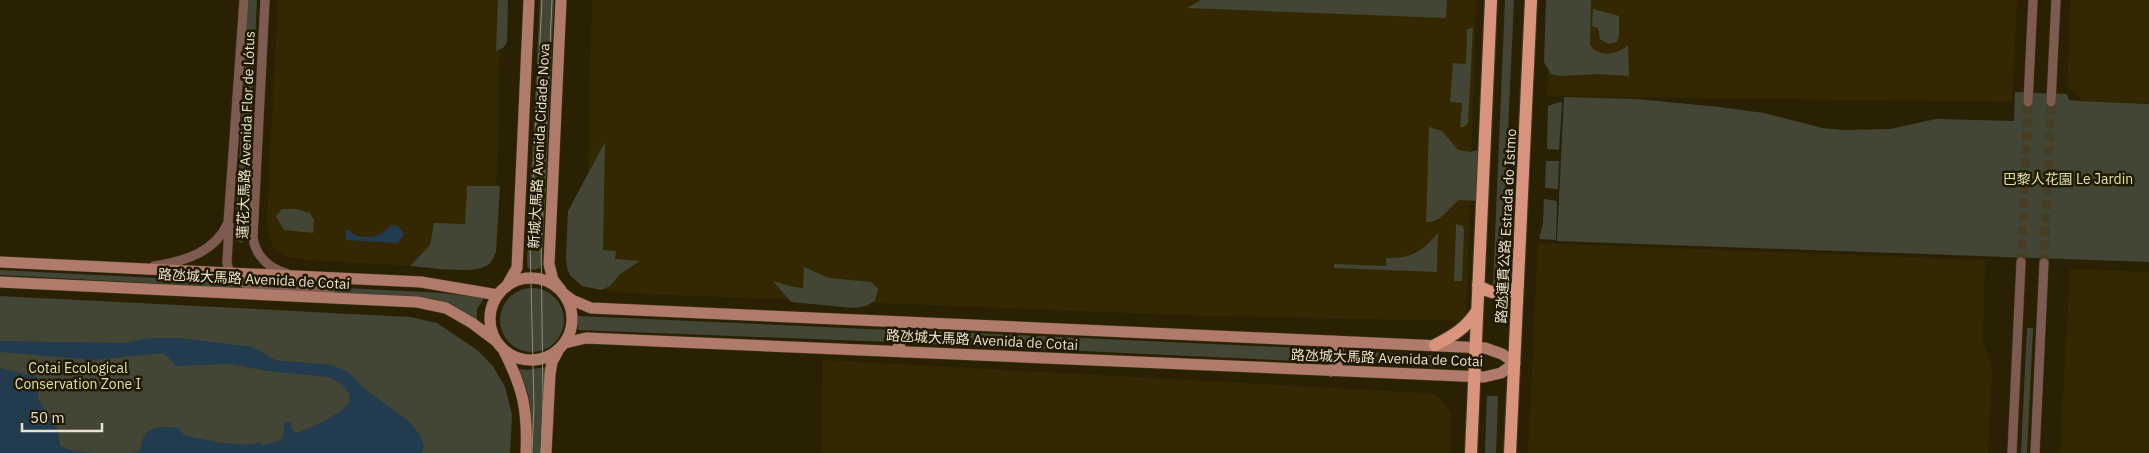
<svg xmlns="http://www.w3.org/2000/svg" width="2149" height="453" font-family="'IBM Plex Sans','Noto Sans SC',sans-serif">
<rect width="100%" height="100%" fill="#2a2105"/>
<path fill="#342803" d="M 278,0 L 501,0 L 495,239 L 452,268 L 308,260 L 288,257 L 275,250 L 269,238 L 267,219 Z
M 592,0 L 1476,0 L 1466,321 L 1207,316 L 621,293 L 605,290 L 597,285 L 586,257 Z
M 1551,0 L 2017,0 L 2012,102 L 1547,96 Z
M 2071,0 L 2149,0 L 2149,103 L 2084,101 L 2067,86 Z
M 1538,243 L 1985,260 L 1983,342 L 1992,369 L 1988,453 L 1528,453 Z
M 2070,269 L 2149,272 L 2149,453 L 2060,453 Z
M 823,360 L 1425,393 L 1434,395 L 1442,400 L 1451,415 L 1450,453 L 822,453 Z"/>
<path fill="#434635" d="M 248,0 L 257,0 L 245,239 L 242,243 L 235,240 Z
M 498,0 L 508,0 L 507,42 L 503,48 L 496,51 Z
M 540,0 L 554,0 L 542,263 L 540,268 L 534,270 L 528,268 L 527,262 Z
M 1201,0 L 1447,0 L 1446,18 L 1187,8 Z
M 1505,0 L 1514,0 L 1501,286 L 1493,285 Z
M 1546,0 L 1591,0 L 1590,45 C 1599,58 1618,55 1628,45 L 1629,76 L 1598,74 L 1561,76 L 1551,74 L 1544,62 Z
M 1593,9 L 1619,16 L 1619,37 L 1617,42 L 1608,44 L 1600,39 L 1598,28 L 1592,26 Z
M 1473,28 L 1468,124 L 1463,127 L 1460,127 L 1462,103 L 1450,102 L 1453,63 L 1466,64 L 1467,29 Z
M 2015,92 L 2067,94 L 2069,100 L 2079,101 L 2149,104 L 2149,262 L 1557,241 L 1564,97 L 1637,99 L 1719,107 L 1764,113 L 1822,128 L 1844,130 L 1890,129 L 1936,119 L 2014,121 Z
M 1560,102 L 1562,103 L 1559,150 L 1547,149 L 1548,106 Z
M 1429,127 L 1442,131 L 1458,150 L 1471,152 L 1478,150 L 1478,201 L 1459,200 C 1448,208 1441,223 1426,222 Z
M 605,142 L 603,250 L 616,251 L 615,259 L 640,261 L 620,274 L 610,286 L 601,290 L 582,286 L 570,275 L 567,268 L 566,257 L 568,211 Z
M 1546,161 L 1559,161 L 1558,189 L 1545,188 Z
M 467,186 L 500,186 L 496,252 C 494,256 492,262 488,265 C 473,275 428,267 410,266 L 430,245 L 434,223 L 465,224 Z
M 1544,199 L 1557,201 L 1556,240 L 1539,239 L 1543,223 Z
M 282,209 L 296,209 L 310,213 L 314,220 L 313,233 L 284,230 L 276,216 Z
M 1456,224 L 1463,226 L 1464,231 L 1462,281 L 1454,281 Z
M 1438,233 L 1437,272 L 1334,268 L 1334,264 L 1386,266 L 1386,258 C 1411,259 1422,252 1438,233 Z
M 804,267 L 829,278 L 871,282 L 878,289 L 875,301 L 866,306 L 854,308 L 791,302 L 773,281 L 793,287 L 803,288 Z
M 0,270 L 442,293 L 484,298 L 477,309 L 477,319 L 451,304 L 430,298 L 0,275 Z
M500 320a32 32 0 1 1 64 0a32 32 0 1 1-64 0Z
M 0,296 L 410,317 L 437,323 L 477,350 L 493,366 L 505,387 L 512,415 L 510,453 L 0,453 Z
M 578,316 L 601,317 L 891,330 L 888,336 L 890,342 L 578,330 Z
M 2027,328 L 2033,328 L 2027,453 L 2021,453 Z
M 907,330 L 1322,349 L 1326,350 L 1329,356 L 1326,361 L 1321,362 L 906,343 L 902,337 Z
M 1344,351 L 1447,356 L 1446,367 L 1343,362 L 1346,357 Z
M 546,367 L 542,453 L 531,453 C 532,420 534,399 518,369 L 527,370 Z
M 1487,396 L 1498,396 L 1496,453 L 1485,453 Z"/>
<path fill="#233b4e" d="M 391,225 L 398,226 L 404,234 L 398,243 L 346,240 L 345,230 L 350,230 L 354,235 C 369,239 381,237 391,225 Z
M 151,338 L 181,338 L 253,347 L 275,360 L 332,365 L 348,372 L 365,389 L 410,422 L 419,434 L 424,446 L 422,453 L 131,453 L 140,451 C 142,427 158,425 179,428 L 184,435 C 199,439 245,449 259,442 L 263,445 C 282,441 283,442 285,422 L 291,423 L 291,428 L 296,433 C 307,430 344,413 348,403 C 350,400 349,397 350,395 L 342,384 L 328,377 L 267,371 L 230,364 L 176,366 L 164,353 L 94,360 L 0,352 L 0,341 L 124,343 Z
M 0,368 L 37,377 L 38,399 L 58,430 L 60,446 L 71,450 L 91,453 L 0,453 Z"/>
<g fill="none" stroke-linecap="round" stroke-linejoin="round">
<path stroke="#463e24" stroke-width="9" stroke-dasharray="9 4.5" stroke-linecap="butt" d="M 2021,262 L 2028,102
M 2044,263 L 2051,102"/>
<defs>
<path id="street" d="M 265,0 L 253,237 C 255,255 268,268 286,273
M 2028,102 L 2033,0
M 2051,102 L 2056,0
M 229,225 L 227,263 C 232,295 279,285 301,288 C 312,289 321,292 331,295
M 154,266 C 185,261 214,253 228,223 L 244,0
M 2012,453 L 2021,262
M 2035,453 L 2044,263"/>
<path id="secondary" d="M 0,262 L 421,282 L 498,295
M490 319a41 41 0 1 1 82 0a41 41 0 1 1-82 0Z
M 0,282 L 417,302 L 446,308 L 472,323 L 496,341
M 506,287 L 517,268 L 529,0
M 561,290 L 553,280 L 549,264 L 561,0
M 563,293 L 572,300 L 591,308 L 1485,348 L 1502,354 L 1515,363 L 1501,373 L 1484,377 L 586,338 L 565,343
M 503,349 C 523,388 528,410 526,453
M 903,352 C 895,342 896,331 905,322
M 1331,371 C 1341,362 1341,351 1333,341
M 546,453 L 550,374 L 552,362 L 558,351"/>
<path id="primary" d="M 1478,285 C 1491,295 1505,296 1518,286
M 1435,345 C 1453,336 1466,328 1477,311
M 1471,453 L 1491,0
M 1510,453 L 1531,0"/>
</defs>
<use href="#street" stroke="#453c22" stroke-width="10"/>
<use href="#secondary" stroke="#453c22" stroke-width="12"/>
<use href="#primary" stroke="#453c22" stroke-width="14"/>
<use href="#street" stroke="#7d5b51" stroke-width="9"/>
<use href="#secondary" stroke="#b17b6b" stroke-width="11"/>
<use href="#primary" stroke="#d9947e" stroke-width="12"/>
<path stroke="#948d77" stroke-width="1" d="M 532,453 L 534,406 L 530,240 L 542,0
M 541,453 L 543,400 L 541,239 L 552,0"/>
</g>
<g text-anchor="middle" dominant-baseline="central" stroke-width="5" stroke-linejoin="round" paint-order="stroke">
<g font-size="14" fill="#e8e2d2" stroke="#211800">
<text transform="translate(246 135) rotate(-88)">蓮花大馬路 Avenida Flor de Lótus</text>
<text transform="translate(539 146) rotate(-87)">新城大馬路 Avenida Cidade Nova</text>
<text transform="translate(1506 226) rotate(-87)">路氹連貫公路 Estrada do Istmo</text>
<text transform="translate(254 279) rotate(3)">路氹城大馬路 Avenida de Cotai</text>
<text transform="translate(982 340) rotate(3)">路氹城大馬路 Avenida de Cotai</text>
<text transform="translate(1387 358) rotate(2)">路氹城大馬路 Avenida de Cotai</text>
</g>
<g font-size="14" fill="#dae2a8" stroke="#211800">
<text x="2068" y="179">巴黎人花園 Le Jardin</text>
<text x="78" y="368">Cotai Ecological<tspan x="78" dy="16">Conservation Zone I</tspan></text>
</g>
</g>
<path d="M22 423v8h80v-8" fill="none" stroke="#e8e2d2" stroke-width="2.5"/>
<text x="30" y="423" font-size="15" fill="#e8e2d2" stroke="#211800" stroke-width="4" paint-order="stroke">50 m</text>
</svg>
